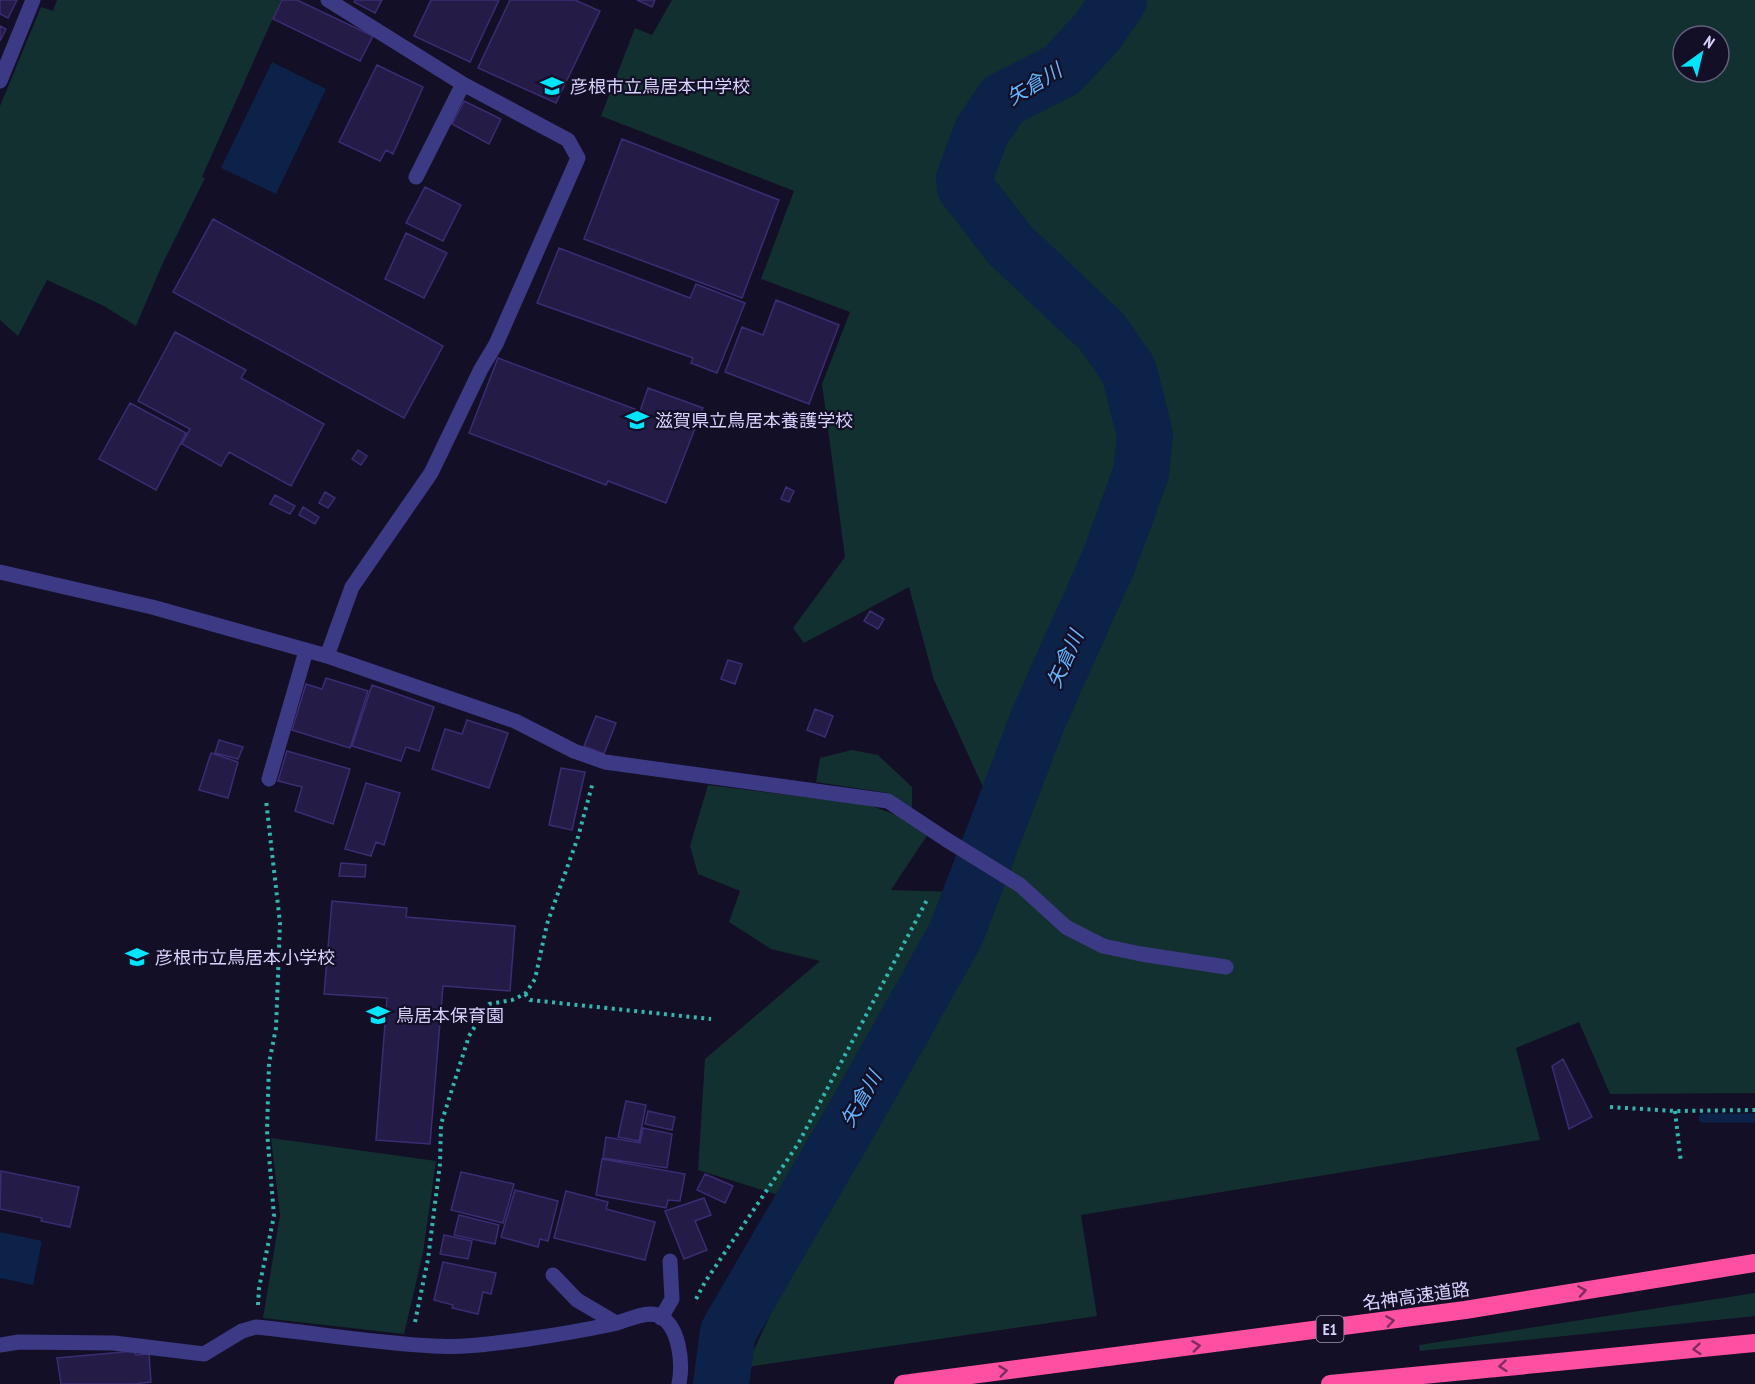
<svg xmlns="http://www.w3.org/2000/svg" width="1755" height="1384" font-family="'PT Sans Narrow','Noto Sans JP',sans-serif">
  <rect width="100%" height="100%" fill="#130f26"/>
  <path fill="#12302f" fill-rule="evenodd" d="M57 0H281L202 177 205 178 162 265 136 326 104 306 47 280 18 336 0 320V106L41 7 53 11Z
    M672 0H1755V1093L1610 1094 1579 1022 1516 1048 1540 1140 1081 1215 1097 1316 746 1367 820 1208 698 1170 705 1059 820 961 771 949 729 922 740 891 698 874 690 846 708 785 869 805 899 816 928 834 891 890 989 893 1010 846 934 680 909 587 804 643 793 628 845 557 822 384 850 312 761 279 794 191 601 116 635 28 652 35ZM1683 36H1719V72H1683Z
    M852 750 878 755 912 787V808L888 793 816 782 820 758Z
    M271 1138 436 1161 423 1253 404 1334 263 1318 280 1215Z
    M1755 1293V1316L1420 1351 1419 1345Z"/>
  <path fill="#0c2248" d="M272 62 326 89 276 194 221 168Z
    M0 1232 42 1241 33 1285 0 1278Z"/>
  <g fill="none" stroke-linecap="round" stroke-linejoin="round">
    <path stroke="#0c2248" stroke-width="9" d="M1703 1118H1755"/>
    <path stroke="#0c2248" stroke-width="56" d="M721 1384 728 1332 856 1112 956 934 1039 717 1108 563 1141 473 1145 435 1129 371 1102 332 1010 245 965 187 964 179 982 131 1003 100 1062 70 1098 31 1119 0"/>
  </g>
  <path fill="#241b47" stroke="#3b2d73" stroke-width="1.5" d="M0 0H17L8 18 0 14Z
    M282 0H297L373 36 360 61 273 19Z
    M355 0H382L375 13 354 2Z
    M431 0H499L470 62 414 36Z
    M510 0H575L600 11 556 103 478 68Z
    M637 0H655L652 7Z
    M0 26 6 29 0 41Z
    M377 65 423 87 393 154 386 150 380 161 339 142Z
    M464 101 501 119 489 144 452 124Z
    M622 139 779 200 742 298 584 239Z
    M425 187 461 205 443 241 406 223Z
    M213 219 443 346 404 418 173 292Z
    M406 233 447 253 424 298 385 279Z
    M559 248 690 298 696 284 745 303 717 373 691 363 693 358 537 303Z
    M776 300 839 325 809 404 725 372 742 327 763 335Z
    M175 332 246 370 241 378 324 424 291 486 229 452 221 466 182 444 190 429 138 401Z
    M498 358 640 411 648 388 703 408 666 503 608 481 606 485 469 433Z
    M130 403 186 433 156 490 99 459Z
    M358 450 367 456 361 465 352 459Z
    M786 487 794 491 789 502 781 499Z
    M325 492 335 498 328 508 319 503Z
    M275 495 295 506 290 514 270 504Z
    M303 507 319 517 315 524 299 515Z
    M870 611 884 619 878 629 864 621Z
    M728 660 742 664 735 684 721 679Z
    M326 678 368 691 350 748 292 730 306 684 322 689Z
    M372 685 434 707 419 751 406 747 401 761 352 746Z
    M815 709 833 716 825 737 807 730Z
    M596 716 616 723 604 754 584 746Z
    M467 720 508 733 489 788 432 769 445 729 462 734Z
    M219 740 243 747 238 759 215 753Z
    M287 751 350 769 333 824 295 811 302 787 278 781Z
    M211 753 238 762 228 798 199 790Z
    M561 768 585 772 572 830 549 825Z
    M366 783 400 793 384 845 376 842 371 856 345 849Z
    M341 863 366 865 365 877 339 876Z
    M332 901 407 908 406 917 515 926 510 991 443 986 430 1144 376 1140 387 998 324 994Z
    M1563 1059 1592 1117 1569 1129 1552 1066Z
    M626 1101 646 1105 639 1141 618 1137Z
    M648 1111 675 1117 672 1130 645 1124Z
    M643 1128 672 1134 667 1168 603 1158 606 1137 640 1143Z
    M602 1159 685 1174 680 1201 668 1200 666 1208 596 1195Z
    M1 1171 79 1187 70 1227 41 1221 42 1218 0 1209Z
    M461 1172 514 1184 503 1223 451 1210Z
    M705 1174 733 1186 725 1203 697 1190Z
    M515 1190 558 1201 548 1241 540 1239 538 1247 501 1237Z
    M566 1191 608 1202 606 1209 655 1222 645 1260 554 1238Z
    M704 1198 711 1215 695 1221 707 1250 684 1259 665 1211Z
    M459 1215 499 1225 495 1244 454 1235Z
    M444 1235 472 1241 468 1259 440 1254Z
    M443 1262 496 1273 491 1294 483 1292 478 1314 452 1308 453 1305 434 1300Z
    M134 1351 136 1355 149 1354 151 1382 134 1384H61L57 1358Z"/>
  <g fill="none" stroke-linecap="round" stroke-linejoin="round">
    <path stroke="#2fb8b0" stroke-width="4" stroke-dasharray="3 4.5" stroke-linecap="butt" d="M525 994 530 1000 711 1019
      M1610 1107 1675 1111 1755 1110
      M1675 1111 1681 1163
      M696 1299 705 1282 798 1144 928 898
      M258 1305 259 1288 274 1216 267 1131 269 1063 276 1028 280 923 266 800
      M415 1322 428 1259 440 1164 441 1124 469 1036 489 1004 512 1000 525 994 535 979 547 924 578 837 593 782"/>
    <path stroke="#3d3a85" stroke-width="15" d="M947 840 1020 885 1066 927 1103 946 1141 954 1226 967"/>
    <path stroke="#3d3a85" stroke-width="15" d="M0 81 33 0
      M416 177 463 84
      M0 572 152 607 327 656 515 721 574 751 605 762 888 801 947 840
      M327 656 352 587 431 473 481 369 496 344 578 158 568 140 463 84 328 0
      M269 779 306 651
      M553 1275 577 1300 616 1323
      M661 1318 672 1299 670 1261
      M0 1345 19 1342 114 1343 204 1354 242 1331 256 1327C315 1333 374 1343 433 1346 464 1348 497 1343 528 1339 556 1335 585 1330 613 1324 626 1321 644 1311 657 1315 680 1324 683 1363 679 1384"/>
    <path stroke="#ff4fa3" stroke-width="18" d="M903 1384 1465 1310 1755 1263
      M1330 1384 1755 1343"/>
  </g>
  <defs><path id="oneway-chevron" d="M-2-3.5L2.5 0L-2 3.5" fill="none" stroke-width="1.6" stroke-linecap="round" stroke-linejoin="round" transform="scale(1.5)"/></defs>
  <g stroke="#7d2c5e">
    <use href="#oneway-chevron" transform="translate(1582 1291) rotate(-9)"/>
    <use href="#oneway-chevron" transform="translate(1390 1321) rotate(-8)"/>
    <use href="#oneway-chevron" transform="translate(1196 1346) rotate(-7)"/>
    <use href="#oneway-chevron" transform="translate(1697 1349) rotate(175)"/>
    <use href="#oneway-chevron" transform="translate(1503 1366) rotate(175)"/>
    <use href="#oneway-chevron" transform="translate(1003 1371) rotate(-7)"/>
  </g>
  <defs>
    <g id="school-bare" transform="scale(1.8)"><path d="M0-5L7-2L0 1L-7-2ZM-4 1L0 2.5L4 1V4Q0 6-4 4Z" fill="#00e5ff" stroke="#130f26" stroke-width="2.5" paint-order="stroke"/></g>
  </defs>
  <g fill-rule="evenodd">
    <use href="#school-bare" x="552" y="86"/>
    <use href="#school-bare" x="637" y="420"/>
    <use href="#school-bare" x="137" y="957"/>
    <use href="#school-bare" x="378" y="1015"/>
  </g>
  <g text-anchor="middle" dominant-baseline="central" stroke-width="4.5" stroke-linejoin="round" paint-order="stroke">
    <rect fill="#130f26" stroke="#9e99be" stroke-width="1.5" x="1316.5" y="1316" width="27" height="26" rx="4.5"/>
    <g font-size="16" font-weight="bold" fill="#d9d4ff">
      <text x="1330" y="1329">E1</text>
    </g>
    <g font-size="18" fill="#d9d4ff" stroke="#130f26" text-anchor="start">
      <text x="570" y="86">彦根市立鳥居本中学校</text>
      <text x="655" y="420">滋賀県立鳥居本養護学校</text>
      <text x="155" y="957">彦根市立鳥居本小学校</text>
      <text x="396" y="1015">鳥居本保育園</text>
    </g>
    <g font-size="18" fill="#d9d4ff" stroke="#130f26">
      <text transform="translate(1416 1296) rotate(-8)">名神高速道路</text>
    </g>
    <g font-size="20" font-style="italic" fill="#62b6ff" stroke="#130f26">
      <text transform="translate(1034 84) rotate(-31)">矢倉川</text>
      <text transform="translate(1065 659) rotate(-66)">矢倉川</text>
      <text transform="translate(861 1099) rotate(-60)">矢倉川</text>
    </g>
  </g>
  <g transform="translate(1701 54) rotate(34)"><circle r="28" fill="#130f26" stroke="#625e7d" stroke-width="1.5"/>
  <path d="M0-4.5L10 22L0 15L-10 22Z" fill="#00e5ff"/>
  <text y="-9" font-size="16" font-weight="bold" text-anchor="middle" fill="#d9d4ff">N</text>
  </g>
</svg>
